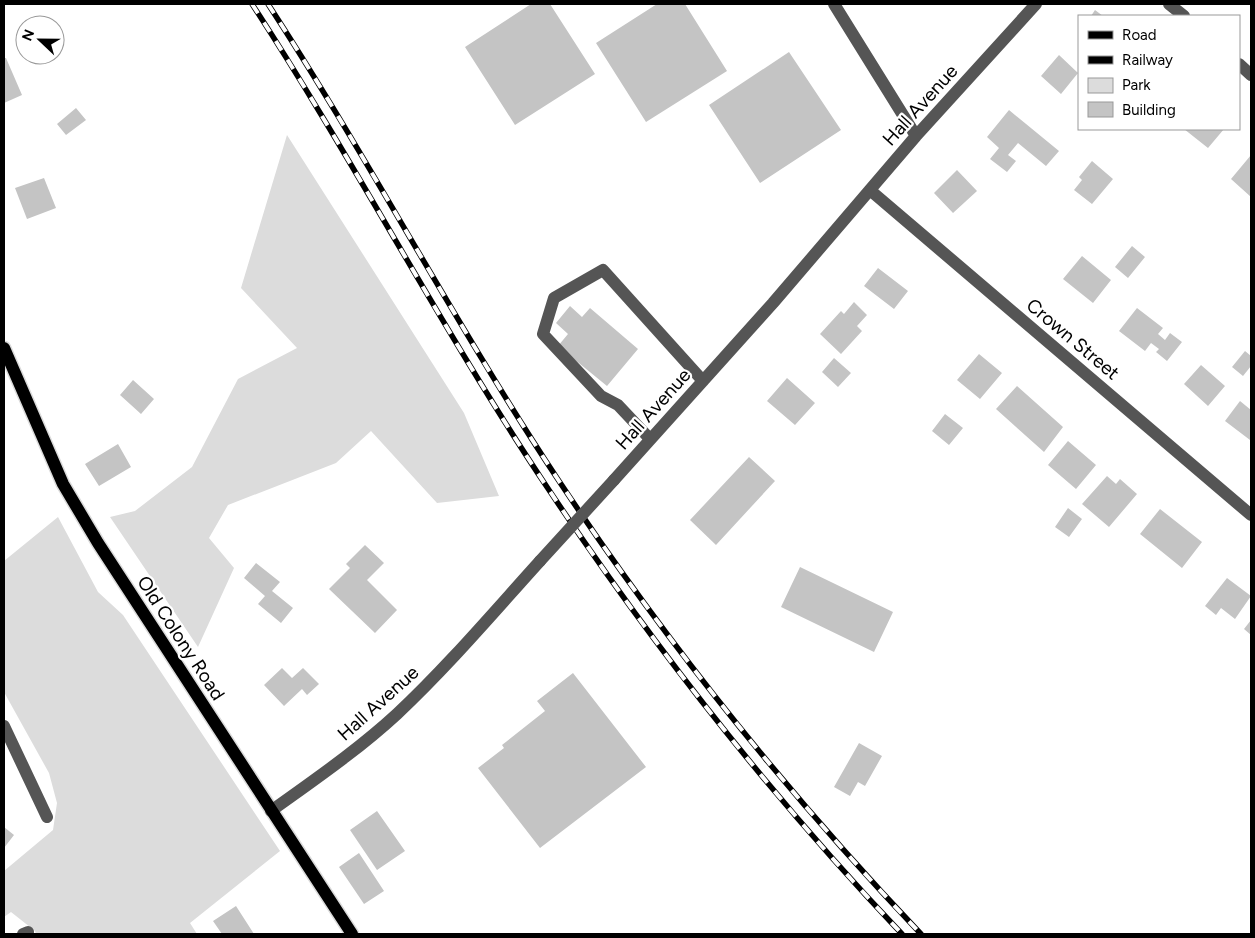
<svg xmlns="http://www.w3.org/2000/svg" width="1255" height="938" font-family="Figtree,sans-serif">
  <rect width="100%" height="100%" fill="#fff"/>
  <path fill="#dcdcdc" d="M287 135 464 413 499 496 437 503 371 431 336 463 228 505 209 538 234 568 198 647 110 517 135 511 192 467 238 379 297 348 241 288Z
    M58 517 98 592 123 615 280 851 190 923 197 934H36L35 931 11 912 4 917V871L53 830 57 803 49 773 4 692V561Z"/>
  <path fill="#c4c4c4" d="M531 4H550L595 74 515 125 465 47Z
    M657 4H685L727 71 646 122 596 43Z
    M1095 10 1103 16H1091Z
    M789 52 841 130 760 183 709 105Z
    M1059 55 1078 73 1061 94 1041 76Z
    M4 58H6L22 95 4 103Z
    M76 108 86 120 66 135 57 124Z
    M1009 110 1059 151 1046 166 1018 143 1008 155 1016 161 1007 172 990 159 999 148 987 137Z
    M1184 129H1224L1208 148Z
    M1251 155V197L1231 179Z
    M1092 161 1113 179 1092 204 1074 190 1082 180 1079 177Z
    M957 170 977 191 953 213 934 193Z
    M44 178 56 208 27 219 15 188Z
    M1132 246 1145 257 1128 278 1115 267Z
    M1082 256 1111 280 1093 303 1063 279Z
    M878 268 908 291 894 309 864 286Z
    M854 302 867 315 857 326 862 331 841 354 820 334 841 311 844 314Z
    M570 306 582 317 590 308 638 349 607 386 558 346 568 334 556 323Z
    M1137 308 1163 328 1158 334 1165 340 1170 333 1182 342 1167 361 1156 352 1159 349 1151 343 1145 351 1119 331Z
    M1245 351 1251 356V366L1243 376 1232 367Z
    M979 354 1002 373 980 399 957 380Z
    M834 358 851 373 838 387 822 372Z
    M1201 365 1225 386 1208 406 1184 384Z
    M787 378 815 403 795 425 767 401Z
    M133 380 154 399 141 414 120 395Z
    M1017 386 1063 427 1044 452 996 409Z
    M1240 401 1251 410 1250 440 1225 421Z
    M945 414 963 428 949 445 932 431Z
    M1068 441 1096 465 1076 489 1048 465Z
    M118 444 131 467 99 486 85 464Z
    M749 457 775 481 716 545 690 520Z
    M1107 476 1116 484 1120 479 1137 494 1109 527 1082 504Z
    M1068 508 1082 519 1069 537 1055 527Z
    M1160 509 1202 542 1182 568 1140 534Z
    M365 545 384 563 367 580 397 610 375 633 329 589 350 568 346 564Z
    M256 563 280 582 272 591 293 608 281 623 258 604 265 596 244 578Z
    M800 567 893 612 874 652 781 607Z
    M1227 578 1251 596 1235 619 1221 608 1216 615 1205 606Z
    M1251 620V635L1244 629Z
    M282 668 292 678 303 668 319 684 307 695 302 689 284 706 264 685Z
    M573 673 646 767 540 848 478 768 504 748 502 745 545 711 537 701Z
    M859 743 882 756 865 786 858 782 850 796 834 787Z
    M377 811 405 851 377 870 350 830Z
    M4 827 14 835 4 848Z
    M359 853 384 891 364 904 339 867Z
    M236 906 254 934H222L213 921Z"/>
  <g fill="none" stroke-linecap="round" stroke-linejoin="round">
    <g stroke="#dbdbdb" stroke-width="15">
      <path id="major" d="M4 348 63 484 98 543 352 934"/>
    </g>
    <path stroke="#555" stroke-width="12" d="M834 4 916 136
      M1169 4 1184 16
      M1239 64 1251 75
      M871 191 1251 515
      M650 439 618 405 601 396 543 334 554 298 603 270 703 381
      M614 480 773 303 916 136 1036 4
      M4 726 47 817
      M271 811C314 780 358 750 397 714 448 666 493 613 540 561
      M23 934 28 932"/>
    <use href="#major" stroke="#000" stroke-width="12"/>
    <g stroke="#000" stroke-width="5.5">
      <path id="rail" d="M252 4C355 162 442 330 547 487 653 646 771 796 902 934
        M268 4C369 159 455 324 557 478 665 641 787 793 921 934"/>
    </g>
    <use href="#rail" stroke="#fff" stroke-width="4" stroke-dasharray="11" stroke-linecap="butt"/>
    <path stroke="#555" stroke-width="12" d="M540 561 614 480"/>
  </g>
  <g text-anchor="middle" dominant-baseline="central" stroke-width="4.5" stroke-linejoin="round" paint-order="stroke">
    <g font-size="19" fill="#000" stroke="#fff">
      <text transform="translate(920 105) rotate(-48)">Hall Avenue</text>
      <text transform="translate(1073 339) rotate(40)">Crown Street</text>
      <text transform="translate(653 409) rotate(-48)">Hall Avenue</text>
      <text transform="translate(181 638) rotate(57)">Old Colony Road</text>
      <text transform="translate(378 703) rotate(-42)">Hall Avenue</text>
    </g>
  </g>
  <rect width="1255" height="938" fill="none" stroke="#000000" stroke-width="10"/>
  <rect x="1078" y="15" width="162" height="115" fill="#ffffff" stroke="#999999"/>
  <rect x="1088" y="31" width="25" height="8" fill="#000000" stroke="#999999"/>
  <text x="1122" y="40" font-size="15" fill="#000000">Road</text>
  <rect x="1088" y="56" width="25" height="8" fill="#000000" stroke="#999999"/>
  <text x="1122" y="65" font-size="15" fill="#000000">Railway</text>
  <rect x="1088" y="78" width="25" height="15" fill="#dcdcdc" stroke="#999999"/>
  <text x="1122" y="90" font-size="15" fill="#000000">Park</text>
  <rect x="1088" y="102" width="25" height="15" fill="#c4c4c4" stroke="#999999"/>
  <text x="1122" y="115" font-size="15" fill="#000000">Building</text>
  <g transform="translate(40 40) rotate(292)"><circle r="24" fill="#ffffff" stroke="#999999"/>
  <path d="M0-4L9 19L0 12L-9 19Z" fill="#000000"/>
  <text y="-8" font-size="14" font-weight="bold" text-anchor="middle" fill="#000000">N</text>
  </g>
</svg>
